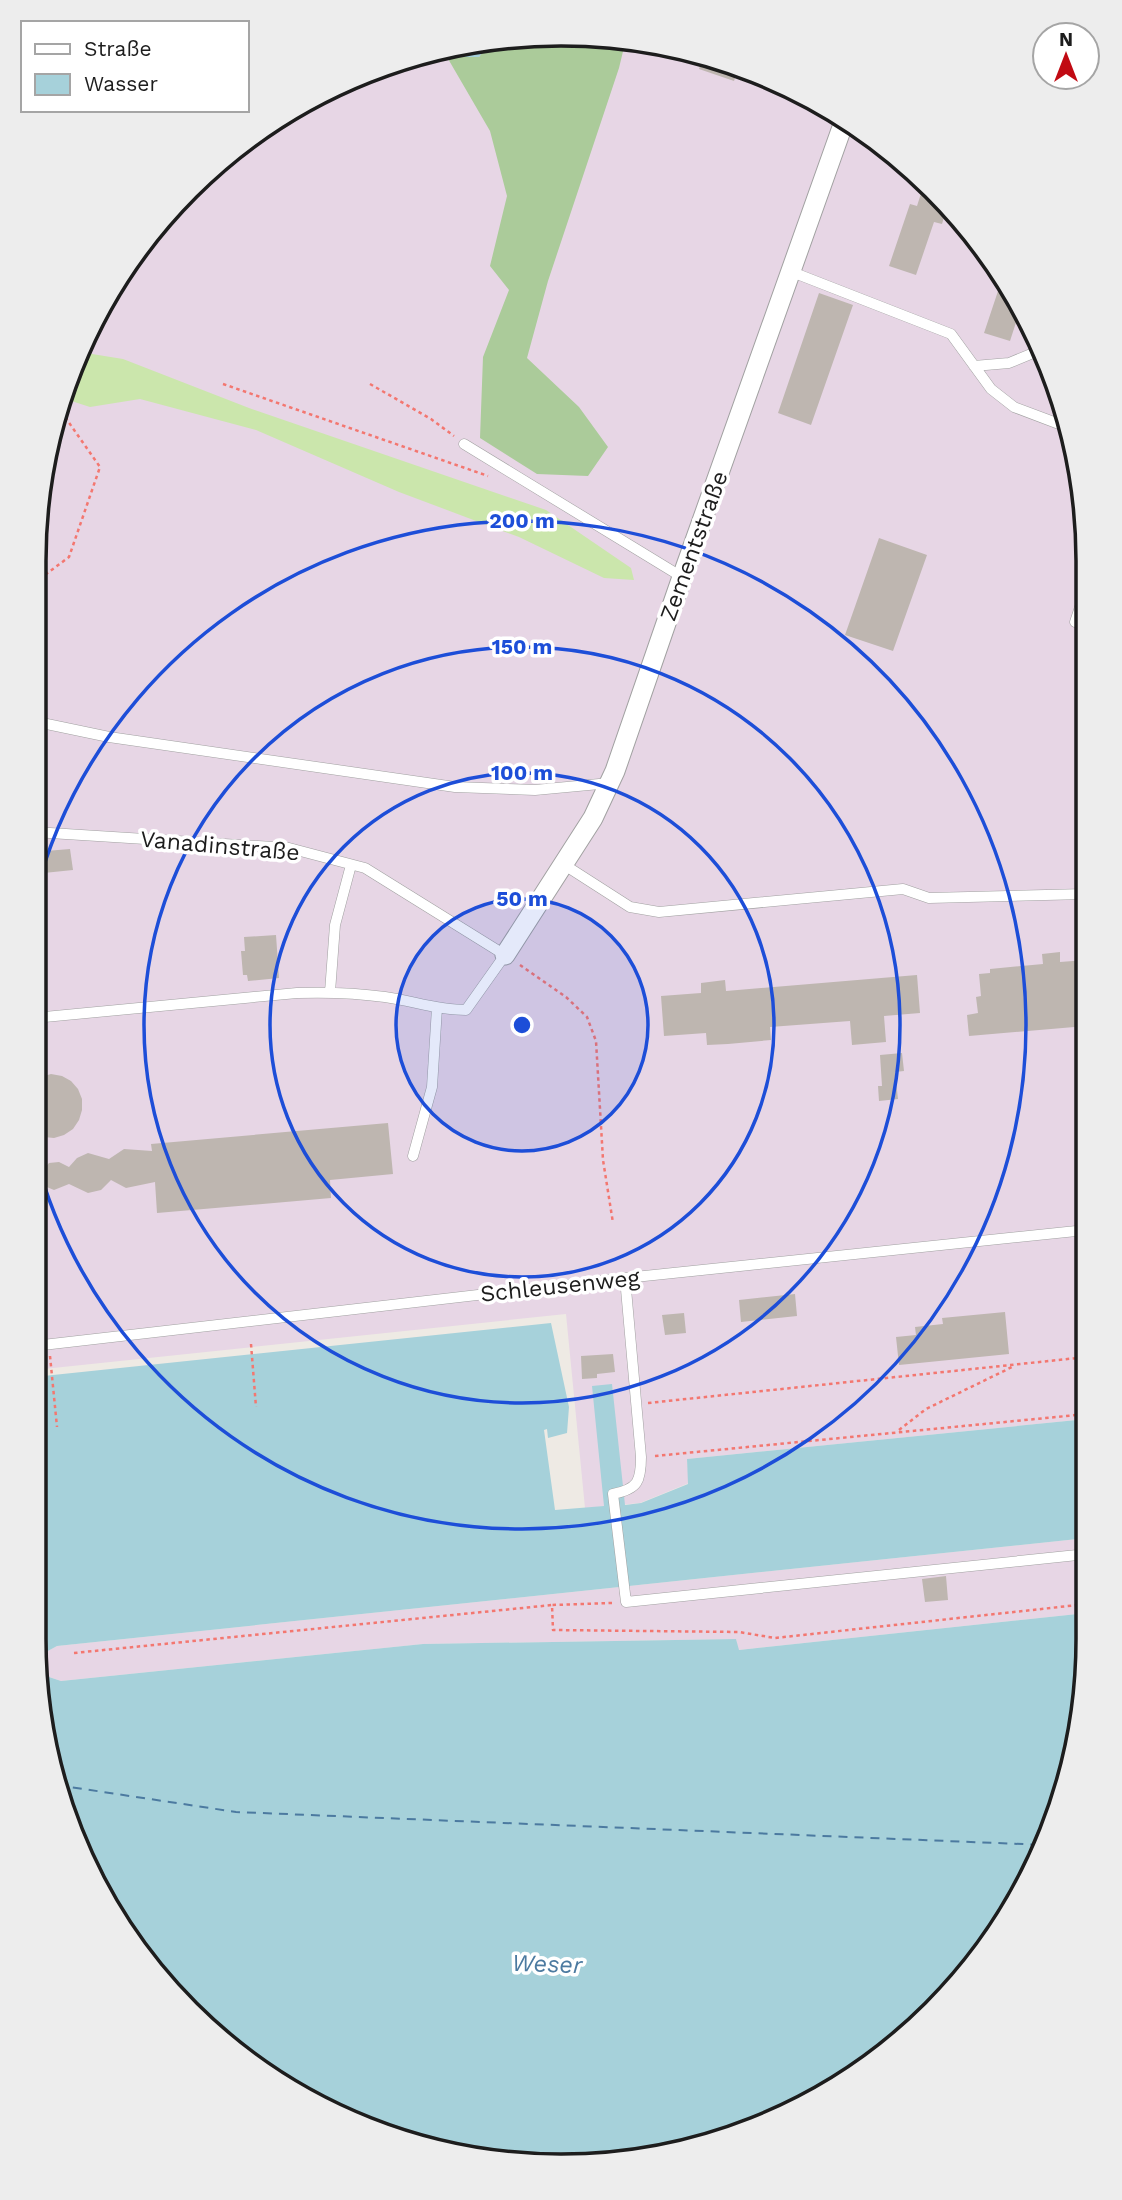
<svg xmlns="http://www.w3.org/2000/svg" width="1122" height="2200" font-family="'Work Sans',sans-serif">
  <rect width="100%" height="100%" fill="#eeeae4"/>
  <path fill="#e7d6e5" d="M595 34 697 51 794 88 883 143 980 240 1049 359 1084 492 1087 1419 687 1459 689 1483 640 1503 585 1508 566 1314 34 1370V527L51 425 87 328 142 240 213 164 297 104 391 61 492 38Z
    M1087 1538V1613L738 1650 736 1639 423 1644 61 1681 46 1676 42 1662 46 1652 57 1646Z"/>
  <path fill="#cbe6ac" d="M80 347 92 354 123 359 249 408 546 510 631 568 634 580 604 578 519 537 399 492 256 430 140 399 90 407 62 398Z"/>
  <path fill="#abcb9a" d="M595 34 626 39 619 68 548 281 527 358 579 407 608 447 588 476 537 474 480 438 483 357 509 290 490 266 507 196 490 131 447 57H479L493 38Z"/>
  <path fill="#a6d1da" d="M493 38 479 57H447L421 54Z
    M551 1323 569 1407 567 1433 548 1438 547 1429 544 1430 555 1510 604 1506 592 1386 612 1384 625 1505 641 1503 688 1484 687 1459 1087 1419V1538L57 1646 46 1652 42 1662 46 1676 61 1681 423 1644 736 1639 739 1650 1087 1613 1088 1673 1071 1775 1034 1872 934 2012 795 2112 630 2162 458 2157 297 2096 213 2036 143 1961 61 1809 33 1639 34 1377Z"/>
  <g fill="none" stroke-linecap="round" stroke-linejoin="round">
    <path stroke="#4c7aa0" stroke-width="2" stroke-dasharray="9 7" stroke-linecap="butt" d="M57 1785 236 1812 1045 1845"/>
  </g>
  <path fill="#beb6b0" d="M704 54 739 67 734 81 699 69Z
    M924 184 947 207 942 224 934 222 916 275 889 266 910 204 917 206Z
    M1002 279 1020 310 1010 341 984 333Z
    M819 293 853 305 811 425 778 413Z
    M879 538 927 555 893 651 845 635Z
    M70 849 73 870 34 874V852Z
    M276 935 279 978 248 981 247 975H243L241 951H245L244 937Z
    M1060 952V962L1086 960V1026L969 1036 967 1015 978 1013 976 997 981 996 979 974 990 973V969L1043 964 1042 954Z
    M917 975 920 1013 884 1016 886 1042 852 1045 850 1021 770 1027 771 1040 728 1044 707 1045 706 1033 664 1036 661 996 701 993V983L725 980 726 991Z
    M902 1053 904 1071 895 1072 898 1099 879 1101 878 1086H882L880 1055Z
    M51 1074 62 1076 71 1081 78 1089 82 1099V1110L79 1120 73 1129 64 1135 54 1138 44 1137 34 1134V1079Z
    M388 1123 393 1174 330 1180 331 1198 157 1213 155 1182 126 1188 111 1180 101 1190 88 1193 69 1184 54 1190 42 1185 41 1172 49 1163 59 1162 69 1167 77 1158 88 1153 109 1159 124 1149 152 1151 151 1144Z
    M795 1294 797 1316 741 1322 739 1300Z
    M1005 1312 1009 1354 899 1365 896 1337 916 1335 915 1327 943 1324 942 1318Z
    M684 1313 686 1333 665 1335 662 1315Z
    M613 1354 615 1372 597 1374V1378L582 1379 581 1356Z
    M946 1576 948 1600 925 1602 922 1579Z"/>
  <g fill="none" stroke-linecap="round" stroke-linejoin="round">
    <g stroke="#a1a1a1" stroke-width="11">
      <path id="service" d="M792 272 951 334 991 389 1014 407 1067 427
        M974 366 1009 363 1043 349
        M464 444 682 577
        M1075 622 1084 595
        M34 718 42 723 109 737 455 787 535 790 610 783
        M563 864 630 907 659 912 903 889 929 898 1085 894
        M330 992 335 925 351 865
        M34 1018 297 993C327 992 356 993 385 997 414 1001 436 1010 466 1010L505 955 365 868 289 848 34 832
        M413 1156 432 1087 437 1008
        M625 1278 641 1457C641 1481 638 1489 613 1494L626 1602 1087 1554
        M34 1346 625 1278 1086 1230"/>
    </g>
    <g stroke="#a1a1a1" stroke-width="21">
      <path id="minor" d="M505 955 593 818 615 771 682 577 845 119"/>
    </g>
    <path stroke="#f37770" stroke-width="2.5" stroke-dasharray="3.5 3.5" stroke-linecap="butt" d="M223 384 488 476
      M370 384 431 419 454 436
      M34 583 69 557 100 467 58 407
      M520 965 566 997 587 1017 596 1041 603 1160 613 1223
      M251 1344 256 1407
      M50 1356 57 1427
      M648 1403 1087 1357
      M899 1430 926 1409 1012 1367
      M655 1456 1087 1414
      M612 1603 552 1605 553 1630 739 1632 775 1638 1087 1604
      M74 1653 552 1605"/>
    <use href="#service" stroke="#fff" stroke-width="10"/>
    <use href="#minor" stroke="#fff" stroke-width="19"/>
  </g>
  <circle cx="522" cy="1025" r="126" fill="#1d4ed8" fill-opacity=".12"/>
  <g fill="none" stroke="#1d4ed8" stroke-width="3.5">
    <circle cx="522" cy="1025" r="126"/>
    <circle cx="522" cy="1025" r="252"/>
    <circle cx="522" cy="1025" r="378"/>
    <path d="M34 899A504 504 0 1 1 34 1151"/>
  </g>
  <g text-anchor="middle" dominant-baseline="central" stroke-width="7" stroke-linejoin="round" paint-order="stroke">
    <g font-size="23" fill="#1d1d1d" stroke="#fff">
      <text transform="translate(694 546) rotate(-70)">Zementstraße</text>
      <text transform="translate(220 846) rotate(5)">Vanadinstraße</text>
      <text transform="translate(560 1286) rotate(-6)">Schleusenweg</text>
    </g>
    <g font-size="24" font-style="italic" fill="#4c7aa0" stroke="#fff">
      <text transform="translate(547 1964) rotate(2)">Weser</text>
    </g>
  </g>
  <path d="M0 0H1122V2200H0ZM561 46H561A515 515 0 0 1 1076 561V1639A515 515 0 0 1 561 2154H561A515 515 0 0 1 46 1639V561A515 515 0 0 1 561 46Z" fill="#ededed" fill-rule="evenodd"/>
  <path fill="none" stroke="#1d1d1d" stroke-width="3.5" d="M561 46H561A515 515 0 0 1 1076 561V1639A515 515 0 0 1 561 2154H561A515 515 0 0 1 46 1639V561A515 515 0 0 1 561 46Z"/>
  <circle cx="522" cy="1025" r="10" fill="#1d4ed8" stroke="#fff" stroke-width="3.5"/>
  <g font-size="21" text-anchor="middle" font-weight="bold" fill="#1d4ed8" stroke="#fff" stroke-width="7" stroke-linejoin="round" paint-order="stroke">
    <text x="522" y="528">200 m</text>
    <text x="522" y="654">150 m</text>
    <text x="522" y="780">100 m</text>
    <text x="522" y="906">50 m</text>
  </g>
  <rect x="21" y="21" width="228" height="91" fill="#ffffff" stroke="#a5a5a5" stroke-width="2"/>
  <rect x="35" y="44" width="35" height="10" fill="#ffffff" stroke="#a5a5a5" stroke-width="2"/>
  <text x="84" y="56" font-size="21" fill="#1d1d1d">Straße</text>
  <rect x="35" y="74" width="35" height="21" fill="#a6d1da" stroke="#a5a5a5" stroke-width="2"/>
  <text x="84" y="91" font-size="21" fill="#1d1d1d">Wasser</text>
  <g transform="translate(1066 56)"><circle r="33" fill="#ffffff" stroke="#a5a5a5" stroke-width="2"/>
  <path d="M0-5L12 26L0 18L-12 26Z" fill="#c10a13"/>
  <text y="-10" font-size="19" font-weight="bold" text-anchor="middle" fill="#1d1d1d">N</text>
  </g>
</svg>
